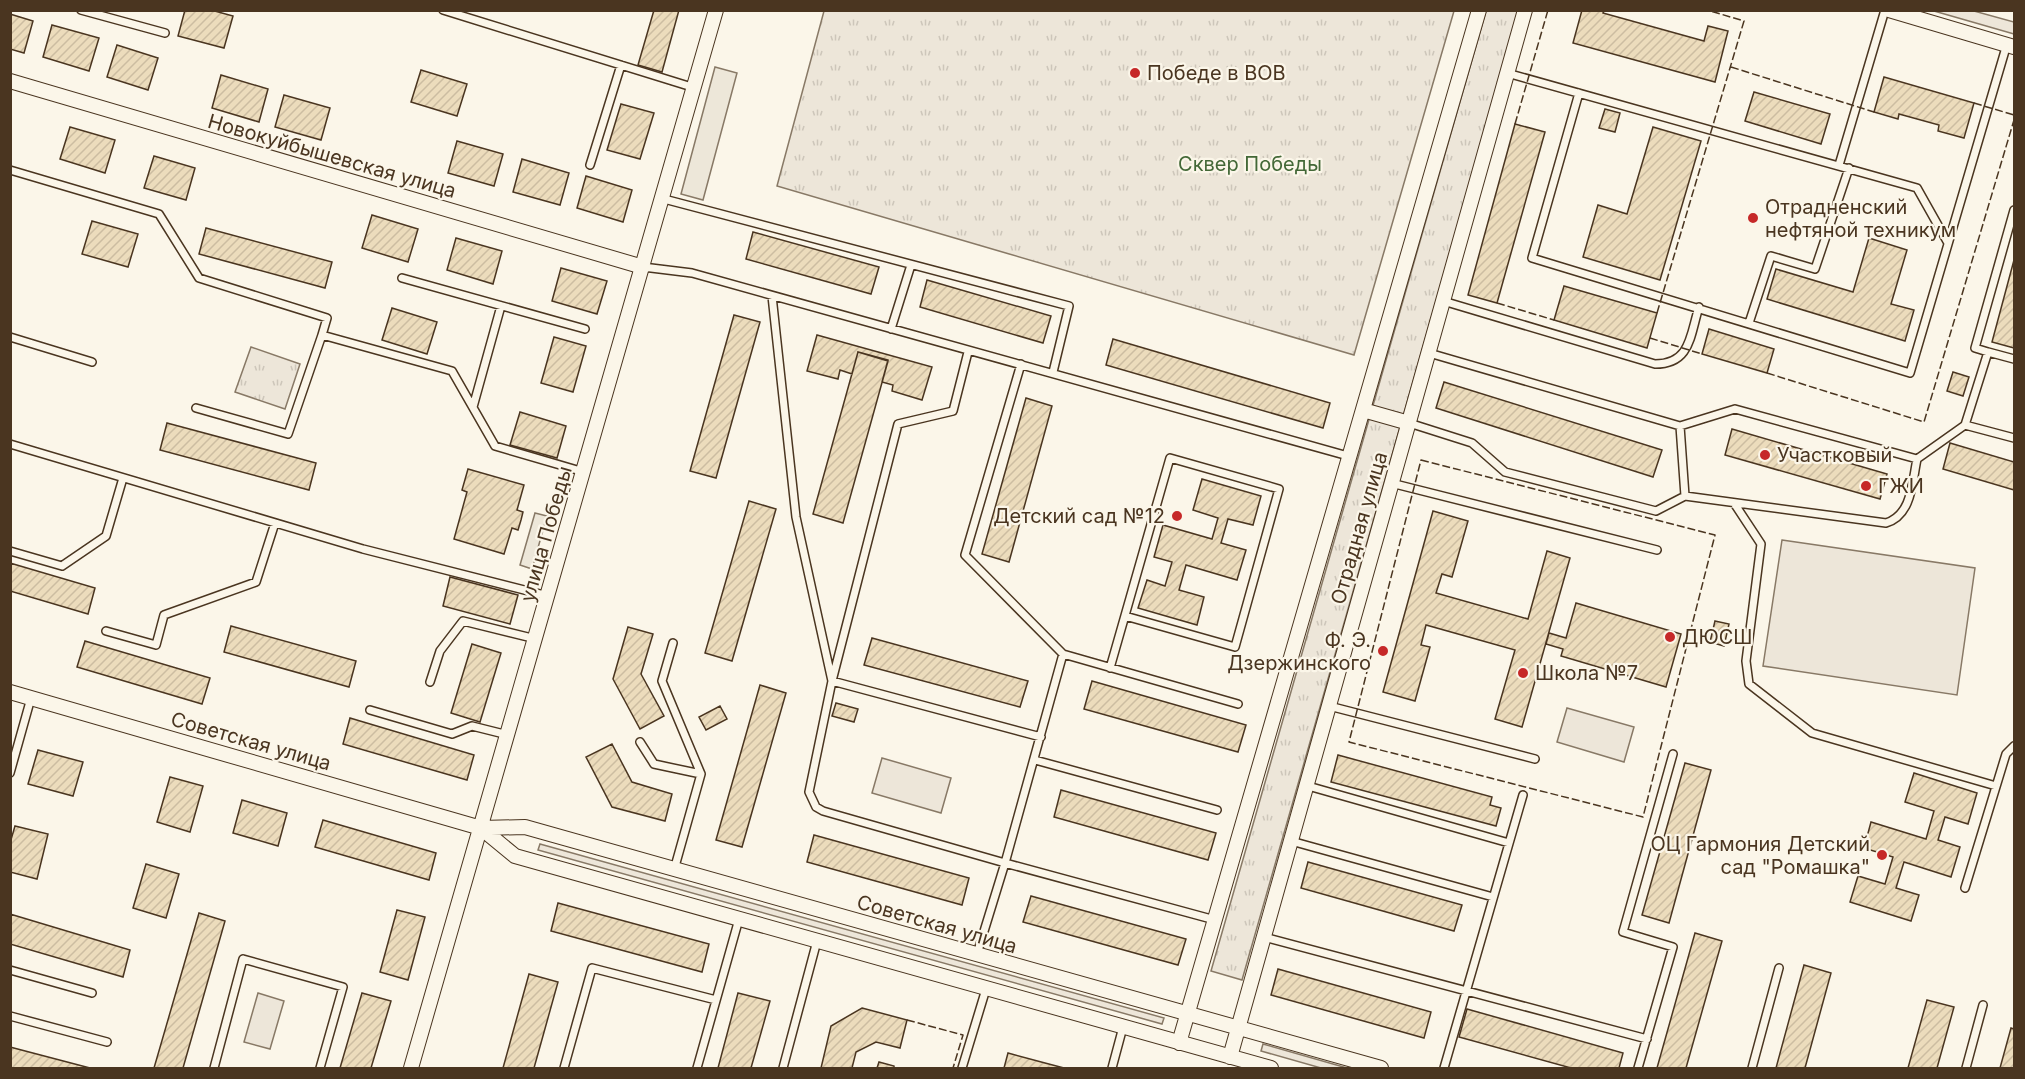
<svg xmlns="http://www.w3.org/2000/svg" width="2025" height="1079" font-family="Inter,sans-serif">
  <defs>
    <pattern id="park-tufts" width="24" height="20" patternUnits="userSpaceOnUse" patternTransform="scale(1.5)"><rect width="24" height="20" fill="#ede6d9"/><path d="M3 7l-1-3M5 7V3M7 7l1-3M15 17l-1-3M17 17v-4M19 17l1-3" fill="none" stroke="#cdc6ba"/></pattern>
    <pattern id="building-hatch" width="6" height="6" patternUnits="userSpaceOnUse" patternTransform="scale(1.5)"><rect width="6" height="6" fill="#ecdcbc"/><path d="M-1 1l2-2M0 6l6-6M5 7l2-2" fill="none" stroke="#ccbda1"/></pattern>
  </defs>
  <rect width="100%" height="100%" fill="#fbf6e9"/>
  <path fill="#ede6d9" stroke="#887966" stroke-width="1.5" d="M1934 11H1974L2014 22V34Z
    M1782 540 1975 568 1957 695 1763 666Z
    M1567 708 1634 727 1624 762 1557 742Z
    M882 758 951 778 941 813 872 793Z
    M540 844 1164 1018 1162 1024 538 850Z
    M258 993 284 1001 270 1049 244 1042Z
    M1263 1044 1347 1068H1321L1261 1051Z"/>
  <path fill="url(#park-tufts)" stroke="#887966" stroke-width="1.5" d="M824 11H1454L1354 355 777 186Z
    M1486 11H1519L1242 980 1211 971Z
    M251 347 300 364 285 409 235 392Z"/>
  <path fill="#ede7d9" stroke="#887966" stroke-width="1.5" d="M715 67 737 73 703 200 681 194Z
    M535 513 547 516 532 569 520 565Z"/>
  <path fill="url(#building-hatch)" stroke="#4a3520" stroke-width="1.5" d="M185 10H211L233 16 224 48 178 36Z
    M654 10H679L662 72 638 65Z
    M1582 10H1604L1603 13 1704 41 1708 26 1728 31 1715 82 1573 43Z
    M10 14 33 21 24 53 10 49Z
    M52 25 99 38 89 71 43 57Z
    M117 45 158 58 148 90 107 77Z
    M421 70 467 84 457 116 411 102Z
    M221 75 268 89 259 122 212 108Z
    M1884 77 1974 103 1964 138 1938 131 1939 125 1899 114 1898 119 1874 112Z
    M1754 92 1830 114 1821 144 1745 121Z
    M284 95 330 108 321 140 275 127Z
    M621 104 654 113 640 159 607 150Z
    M1605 109 1620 113 1615 132 1599 128Z
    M1515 124 1545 132 1497 303 1468 295Z
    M70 127 115 140 105 173 60 159Z
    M1653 127 1701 141 1660 280 1583 257 1598 205 1627 214Z
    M457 141 503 154 494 186 448 173Z
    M154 156 195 168 186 200 144 188Z
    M522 159 569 173 560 205 513 192Z
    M586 176 632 190 623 222 577 208Z
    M372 215 418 229 408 262 362 248Z
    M92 221 138 234 128 267 82 254Z
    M206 228 332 262 325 288 199 254Z
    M753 232 879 267 871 294 746 259Z
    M456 238 502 251 493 284 447 270Z
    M1869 238 1907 250 1891 304 1914 310 1905 341 1767 299 1776 269 1853 292Z
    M2014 260V348L1992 342Z
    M561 268 607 281 597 314 552 301Z
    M927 280 1051 316 1043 343 920 307Z
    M1564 286 1657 313 1647 348 1554 320Z
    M392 308 437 322 427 354 382 340Z
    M734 315 760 322 716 478 690 471Z
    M1709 329 1774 349 1767 373 1702 354Z
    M817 335 932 367 922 400 892 391 893 385 882 382 888 360 858 352 852 374 840 370 838 379 807 371Z
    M554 337 586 346 573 392 541 383Z
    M1113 339 1330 403 1323 428 1106 365Z
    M858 352 888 361 843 523 813 514Z
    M1953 372 1969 377 1963 396 1947 391Z
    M1444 382 1662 450 1653 477 1436 408Z
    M1026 398 1052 406 1009 562 982 554Z
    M520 412 566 426 557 458 510 445Z
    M167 423 316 463 309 490 160 450Z
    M1732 429 1887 474 1880 499 1725 455Z
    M1950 443 2014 462V490L1943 469Z
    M468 469 524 485 517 510 523 512 521 520 518 530 512 528 504 554 454 539 467 492 462 490Z
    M1202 479 1261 496 1253 525 1228 519 1221 543 1246 550 1237 580 1186 565 1179 590 1204 597 1197 625 1138 608 1147 580 1165 586 1172 562 1154 557 1163 525 1212 539 1218 518 1193 510Z
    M749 501 776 509 732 661 705 653Z
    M1433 511 1468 521 1452 577 1442 574 1436 593 1528 619 1547 551 1570 558 1522 727 1495 719 1515 650 1426 625 1421 645 1430 647 1415 701 1383 692Z
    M10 563 95 588 88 614 10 591Z
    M450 577 518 595 510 624 443 606Z
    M1576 603 1681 634 1666 687 1561 656 1563 649 1546 644 1549 633 1566 638Z
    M1715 621 1729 624 1724 646 1710 642Z
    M231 626 356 661 349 687 224 652Z
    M628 627 653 634 641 674 664 716 640 729 613 679Z
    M872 638 1028 681 1020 707 864 665Z
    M85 641 210 678 202 704 77 667Z
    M472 644 501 653 480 722 451 713Z
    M1092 681 1246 725 1238 752 1084 709Z
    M760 685 786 693 742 847 716 840Z
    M836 703 858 709 854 722 832 716Z
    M720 706 727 719 706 730 699 717Z
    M350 718 474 755 467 780 343 744Z
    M612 744 632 782 672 794 665 821 612 807 586 757Z
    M38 750 83 762 73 796 28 784Z
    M1338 755 1492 797 1490 805 1501 808 1496 826 1331 782Z
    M1685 763 1711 770 1669 923 1642 915Z
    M1914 773 1977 793 1968 824 1945 817 1938 840 1960 847 1951 877 1904 862 1896 888 1919 895 1911 921 1850 902 1858 876 1885 884 1893 857 1864 848 1871 822 1926 839 1934 811 1905 802Z
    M170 777 203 786 190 832 157 822Z
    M1061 790 1216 833 1208 860 1054 817Z
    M242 800 287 813 278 846 233 833Z
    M323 820 436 853 429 880 315 847Z
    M15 826 48 834 37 879 10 872V843Z
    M814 835 969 878 962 905 807 862Z
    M1308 862 1462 905 1454 931 1301 888Z
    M146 864 179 874 166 918 133 908Z
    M1031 896 1186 939 1178 965 1023 922Z
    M558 903 709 944 702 972 551 931Z
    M397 910 425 917 408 980 380 972Z
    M199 913 225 921 183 1068H154Z
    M10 914 130 950 123 977 10 944Z
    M1695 933 1722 941 1686 1068H1657Z
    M1804 965 1831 973 1805 1068H1776Z
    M1278 969 1431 1012 1424 1038 1271 995Z
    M529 974 558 982 541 1043 534 1068H503Z
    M362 993 391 1001 371 1068H340Z
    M738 993 770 1001 751 1068H718Z
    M1927 1000 1954 1007 1937 1068H1908Z
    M862 1008 907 1020 900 1048 876 1042 856 1052 852 1068H821L831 1026Z
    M1467 1009 1623 1053 1619 1068H1571L1459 1037Z
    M2011 1028 2014 1029V1068H2000Z
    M10 1047 90 1068H10Z
    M1008 1053 1045 1063 1064 1068H1004Z
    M879 1062 894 1066V1068H877Z"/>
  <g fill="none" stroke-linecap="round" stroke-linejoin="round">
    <g stroke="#4a3520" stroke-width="10">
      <path id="service" d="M81 10 165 33
        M443 10 695 88
        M1507 73 1917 188 1948 243
        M1579 93 1532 258 1910 373 2007 44
        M590 165 621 65
        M1839 165 1885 10
        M10 170 159 214 199 278 327 318 322 335
        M664 199 1069 306 1053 372
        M643 267 692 273 1348 456
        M402 278 585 329
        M772 296 796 517 832 681 809 792 816 807 823 811 1005 863 977 954
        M1443 301 1655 364C1691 364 1690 335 1699 307
        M1749 323 1771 256 1815 269 1849 168
        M891 329 911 265
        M10 337 92 362
        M968 352 953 411 898 424 832 681 1041 737
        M1988 352 1975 348 2014 210
        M1429 353 1680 426 1735 409 1917 459 1965 425 2014 438
        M1021 364 965 555 1063 654 1005 863 1215 920
        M473 407 501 306
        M196 408 288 434 322 335 452 371 495 446 584 472
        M1409 423 1472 443 1505 472 1656 511 1685 496
        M1965 425 1988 352 2014 359
        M1680 426 1685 496 1886 523C1912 515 1912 483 1917 459
        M10 444 363 549 548 596
        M1391 483 1657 550
        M1734 503 1761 544 1746 661 1749 684 1812 733 1996 786
        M10 551 62 566 106 536 123 478
        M106 631 156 645 164 615 256 582 275 523
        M673 643 662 681 701 774 674 870
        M1063 654 1238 704
        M1110 668 1170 458 1279 489 1235 647 1125 616
        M430 682 440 651 463 621 536 639
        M1329 706 1535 759
        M370 710 452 734 472 726 508 735
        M640 742 654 764 701 774
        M1035 760 1217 810
        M10 773 31 698
        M1308 786 1509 843
        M1291 841 1493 897
        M1965 888 2006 754 2014 746
        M1264 937 1647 1039
        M10 970 92 993
        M10 1016 107 1042
        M214 1068 243 959 343 987 320 1068
        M564 1068 592 968 716 1000
        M697 1068 739 919
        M783 1068 817 941
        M962 1068 986 989
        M1112 1068 1123 1027
        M1444 1068 1523 795
        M1638 1068 1673 947 1623 932 1673 754
        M1752 1068 1779 968
        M1966 1068 1983 1005"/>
    </g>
    <g stroke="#4a3520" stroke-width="16">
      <path id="minor" d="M1889 10 2014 47
        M10 81 643 267
        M1363 410 1409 423
        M10 692 481 828 525 827 1381 1068
        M481 828 515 856 1271 1068
        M1179 1043 1479 10
        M1230 1057 1525 10
        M411 1068 716 10"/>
    </g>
    <use href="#service" stroke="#fbf6e9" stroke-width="7"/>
    <use href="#minor" stroke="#fbf6e9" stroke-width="14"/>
    <path stroke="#4a3520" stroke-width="1.5" stroke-dasharray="8 3" stroke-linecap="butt" d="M1731 67 1874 112
      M1974 103 2014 115
      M1515 124 1548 10
      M1497 303 1554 320
      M1657 313 1744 21 1707 10
      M1650 338 1702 354
      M1767 373 1924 422 2014 120
      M1421 460 1715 535 1643 817 1349 742Z
      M907 1020 963 1035 953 1068"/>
  </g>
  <g fill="#c62828" stroke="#fbf6e9" stroke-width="2">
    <circle cx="1135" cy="73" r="6"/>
    <circle cx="1753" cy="218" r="6"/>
    <circle cx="1765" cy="455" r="6"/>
    <circle cx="1866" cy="486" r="6"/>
    <circle cx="1177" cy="516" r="6"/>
    <circle cx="1670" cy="637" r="6"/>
    <circle cx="1383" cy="651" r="6"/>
    <circle cx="1523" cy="673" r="6"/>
    <circle cx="1882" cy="855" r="6"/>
  </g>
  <g text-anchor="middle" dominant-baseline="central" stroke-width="4.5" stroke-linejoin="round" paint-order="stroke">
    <g font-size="20" fill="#4a3520" stroke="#fbf6e9" text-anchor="start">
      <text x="1147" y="73">Победе в ВОВ</text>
      <text x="1765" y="207">Отрадненский<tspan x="1765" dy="23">нефтяной техникум</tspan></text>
      <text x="1777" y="455">Участковый</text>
      <text x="1878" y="486">ГЖИ</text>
      <text x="1165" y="516" text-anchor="end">Детский сад №12</text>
      <text x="1682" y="637">ДЮСШ</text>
      <text x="1371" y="640" text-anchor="end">Ф. Э.<tspan x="1371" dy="23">Дзержинского</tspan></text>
      <text x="1535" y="673">Школа №7</text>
      <text x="1870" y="844" text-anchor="end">ОЦ Гармония Детский<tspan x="1870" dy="23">сад "Ромашка"</tspan></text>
    </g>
    <g font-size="20" fill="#4a3520" stroke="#fbf6e9">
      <text transform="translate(332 156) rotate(16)">Новокуйбышевская улица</text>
      <text transform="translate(1359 528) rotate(-74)">Отрадная улица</text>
      <text transform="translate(546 534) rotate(-74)">улица Победы</text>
      <text transform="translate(251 741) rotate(16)">Советская улица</text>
      <text transform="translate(937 924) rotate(16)">Советская улица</text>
    </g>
    <g font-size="20" fill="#436837" stroke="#fbf6e9">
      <text x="1250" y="164">Сквер Победы</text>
    </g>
  </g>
  <rect width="2025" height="1079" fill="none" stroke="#4a3520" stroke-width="24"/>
</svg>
